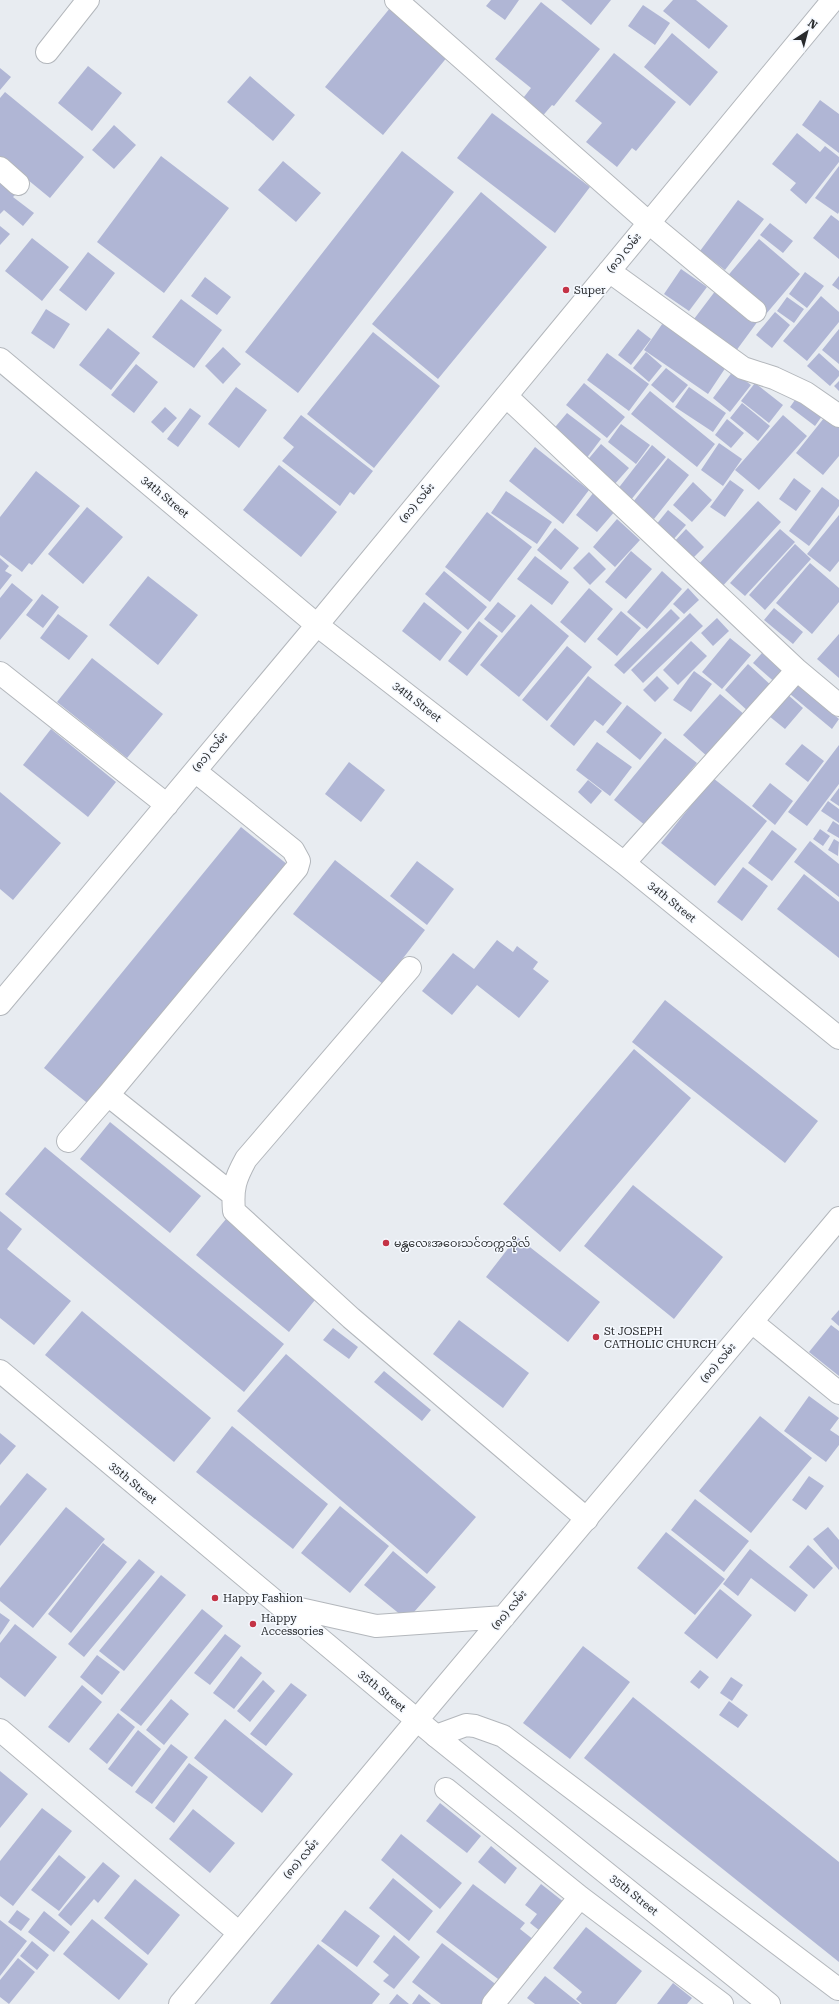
<svg xmlns="http://www.w3.org/2000/svg" width="839" height="2004" font-family="'Roboto Serif','Noto Sans Myanmar',serif">
  <rect width="100%" height="100%" fill="#e8ecf1"/>
  <path fill="#b0b6d5" d="M491 0H519L505 20 486 6Z
    M561 0H611L591 25Z
    M673 0H696L728 26 709 49 663 11Z
    M395 2 453 50 383 135 325 87Z
    M541 2 600 49 554 106 552 105 540 119 520 102 531 88 495 59Z
    M643 5 670 23 655 45 628 26Z
    M672 33 718 72 690 106 644 67Z
    M614 53 676 102 636 151 632 148 617 167 586 142 602 123 575 101Z
    M88 66 122 93 92 131 58 103Z
    M0 68 11 77 0 90Z
    M250 76 295 115 273 141 227 102Z
    M5 92 84 157 50 198 0 157V98Z
    M820 100 839 114V153L802 125Z
    M492 113 590 187 555 233 457 158Z
    M114 125 136 145 114 169 92 150Z
    M797 133 820 152 825 146 839 157V162L806 204 790 190 796 183 772 164Z
    M402 151 454 192 298 393 245 352Z
    M161 156 229 208 164 293 97 242Z
    M283 161 321 193 296 222 258 190Z
    M839 166V212L838 214 815 198Z
    M0 183 15 195 13 197 34 213 23 226 4 210 0 214Z
    M481 192 547 247 438 379 372 324Z
    M738 200 764 219 725 270 700 251Z
    M831 215 839 221V259L813 238Z
    M770 223 793 241 783 253 760 235Z
    M0 226 10 234 0 245Z
    M32 238 69 267 42 301 5 271Z
    M759 239 800 274 766 314 725 279Z
    M88 252 115 273 86 311 59 290Z
    M681 269 707 287 689 311 664 294Z
    M805 272 824 286 807 308 789 294Z
    M839 276V290L832 285Z
    M205 277 231 297 217 315 191 296Z
    M716 290 758 321 733 355 691 323Z
    M821 296 839 312V322L807 361 783 341Z
    M787 297 804 309 794 323 777 311Z
    M181 299 222 330 194 368 152 337Z
    M46 309 70 324 54 349 31 333Z
    M775 312 790 325 772 348 756 335Z
    M665 320 728 364 708 394 644 350Z
    M108 328 140 353 111 390 79 365Z
    M638 329 651 339 631 365 618 355Z
    M839 329V364L822 350Z
    M373 332 440 386 374 468 307 414Z
    M223 347 241 364 223 384 205 366Z
    M646 352 662 366 649 382 633 368Z
    M607 353 649 384 629 411 587 380Z
    M819 353 839 371V376L830 386 807 366Z
    M136 364 158 382 134 413 111 395Z
    M666 368 688 385 673 403 651 385Z
    M733 371 751 385 730 412 713 398Z
    M839 381V391L834 386Z
    M584 383 625 417 607 438 566 405Z
    M755 383 783 405 769 423 741 401Z
    M236 387 267 410 239 448 208 424Z
    M689 387 726 413 713 432 675 407Z
    M650 391 715 444 697 467 631 414Z
    M800 393 825 412 815 426 790 407Z
    M742 403 770 426 758 441 730 418Z
    M165 407 177 418 163 433 151 422Z
    M190 408 201 416 178 447 167 439Z
    M567 413 601 439 586 459 551 432Z
    M828 413 839 422V456L823 475 796 453Z
    M301 415 373 471 354 495 350 492 340 506 282 461 294 447 283 438Z
    M783 415 807 436 759 490 735 470Z
    M727 419 744 433 731 448 715 435Z
    M621 424 650 445 636 464 608 442Z
    M719 443 742 459 723 486 701 470Z
    M601 444 629 468 613 486 585 463Z
    M652 445 666 457 630 501 617 490Z
    M535 447 589 490 563 524 509 481Z
    M668 458 689 475 654 519 633 502Z
    M279 465 337 512 301 557 243 510Z
    M36 471 80 506 32 565 29 563 22 572 0 555V517Z
    M794 478 811 491 796 511 779 499Z
    M730 480 744 490 725 517 710 507Z
    M693 482 712 500 692 522 673 505Z
    M822 487 839 500V506L809 546 789 531Z
    M506 491 552 522 537 544 491 513Z
    M594 492 616 510 597 532 576 515Z
    M758 501 781 522 720 589 696 567Z
    M87 507 123 537 83 584 48 554Z
    M668 510 686 525 672 541 655 526Z
    M487 512 532 547 490 602 445 567Z
    M839 515V561L830 572 807 554Z
    M617 519 640 540 615 567 593 547Z
    M555 528 579 548 561 570 537 550Z
    M686 529 704 547 691 560 673 543Z
    M780 529 795 542 745 596 730 583Z
    M795 544 811 559 765 610 749 595Z
    M631 551 652 569 626 599 605 582Z
    M589 552 606 569 590 585 573 568Z
    M535 556 569 582 552 605 517 579Z
    M0 558 9 566 5 571 12 575 0 590Z
    M810 563 839 588V602L812 634 776 603Z
    M444 571 487 607 468 630 425 594Z
    M662 571 682 589 647 629 627 612Z
    M148 576 198 615 158 665 109 625Z
    M12 583 33 600 0 640V598Z
    M589 588 613 609 585 643 560 622Z
    M688 588 699 600 684 614 673 604Z
    M42 594 59 607 43 628 26 615Z
    M424 602 462 632 440 661 402 631Z
    M498 602 516 616 502 633 484 619Z
    M531 604 569 636 519 697 480 665Z
    M774 608 803 632 793 644 764 620Z
    M671 609 680 618 624 674 614 665Z
    M621 611 641 628 617 656 597 639Z
    M690 613 703 626 643 683 631 670Z
    M58 614 88 636 69 660 40 638Z
    M717 618 729 631 713 646 701 633Z
    M479 621 498 636 467 676 448 661Z
    M839 634V678L817 659Z
    M730 638 751 655 722 689 702 672Z
    M691 641 707 656 678 685 663 670Z
    M567 646 592 667 547 721 522 700Z
    M762 653 787 675 778 685 753 663Z
    M92 658 163 714 127 758 57 702Z
    M748 664 773 687 750 713 725 690Z
    M694 671 712 684 691 712 673 700Z
    M588 676 622 703 603 726 595 720 574 746 550 726Z
    M657 676 669 688 655 702 643 690Z
    M798 685 839 719 832 729 790 694Z
    M720 694 745 715 708 757 683 735Z
    M787 694 803 708 785 729 769 716Z
    M627 705 662 733 640 760 606 732Z
    M51 729 116 782 88 817 23 765Z
    M665 738 697 763 646 826 614 800Z
    M597 742 632 767 610 796 576 770Z
    M802 744 824 761 808 782 785 764Z
    M839 745V784L807 826 788 812Z
    M349 762 385 790 361 822 325 794Z
    M713 778 767 821 715 886 661 843Z
    M588 780 602 791 591 804 578 792Z
    M770 783 793 801 775 825 752 806Z
    M839 788V806L830 800Z
    M0 792 61 843 13 900 0 889Z
    M828 801 839 809V823L821 811Z
    M833 821 839 825V838L827 831Z
    M241 827 288 865 91 1106 44 1068Z
    M820 829 830 836 823 846 813 839Z
    M772 830 797 849 772 881 748 863Z
    M834 839 839 842 838 856 828 850Z
    M810 841 839 864V897L794 862Z
    M335 860 425 930 383 984 293 914Z
    M417 861 454 889 427 925 390 896Z
    M743 867 768 886 742 921 717 902Z
    M804 874 839 902V958L777 909Z
    M497 940 513 952 517 946 538 962 533 969 549 981 519 1018 477 985 452 1015 422 991 453 953 474 969Z
    M665 1000 818 1121 785 1163 632 1042Z
    M634 1049 691 1098 560 1252 503 1204Z
    M110 1122 201 1196 170 1233 80 1159Z
    M45 1147 284 1344 244 1392 5 1194Z
    M633 1185 723 1257 674 1319 584 1246Z
    M0 1211 22 1229 7 1249 71 1301 34 1345 0 1318Z
    M226 1219 319 1295 289 1332 196 1255Z
    M517 1237 600 1302 568 1342 486 1277Z
    M839 1310V1326L831 1319Z
    M82 1311 211 1418 174 1462 45 1355Z
    M459 1320 529 1373 503 1408 433 1354Z
    M831 1325 839 1331V1376L809 1352Z
    M333 1328 358 1347 349 1359 323 1340Z
    M286 1354 476 1517 427 1574 237 1411Z
    M384 1371 431 1410 422 1421 374 1382Z
    M809 1396 839 1418 830 1430 839 1436V1445L826 1462 784 1431Z
    M760 1416 812 1458 751 1533 699 1491Z
    M232 1426 328 1504 293 1549 196 1472Z
    M0 1433 16 1446 0 1465Z
    M27 1473 47 1489 0 1546V1506Z
    M809 1476 824 1486 806 1510 792 1500Z
    M695 1499 749 1541 724 1572 671 1530Z
    M340 1506 389 1546 350 1593 301 1553Z
    M66 1507 105 1539 33 1628 0 1601V1588Z
    M828 1527 839 1540V1570L813 1539Z
    M666 1532 725 1579 695 1615 637 1568Z
    M103 1543 127 1562 71 1633 48 1614Z
    M808 1545 833 1568 814 1589 789 1567Z
    M750 1549 808 1595 795 1612 751 1578 738 1596 723 1584Z
    M393 1551 436 1587 407 1620 364 1585Z
    M139 1559 155 1572 84 1657 68 1644Z
    M161 1575 186 1595 124 1671 99 1651Z
    M720 1589 752 1615 717 1659 684 1633Z
    M202 1609 223 1626 141 1726 120 1710Z
    M0 1613 10 1620 0 1635Z
    M15 1624 57 1657 25 1697 0 1677V1643Z
    M225 1634 241 1646 210 1685 194 1673Z
    M583 1646 630 1682 570 1759 523 1723Z
    M97 1655 120 1672 102 1695 80 1677Z
    M241 1656 262 1673 234 1709 213 1693Z
    M700 1670 709 1677 699 1689 690 1682Z
    M731 1677 743 1685 732 1701 720 1693Z
    M263 1680 275 1691 250 1722 237 1711Z
    M291 1683 307 1695 266 1746 250 1734Z
    M82 1685 102 1702 69 1743 48 1727Z
    M633 1697 839 1862V1962L584 1758Z
    M171 1699 189 1714 164 1745 146 1730Z
    M729 1701 748 1715 738 1728 719 1715Z
    M118 1713 135 1727 107 1764 89 1749Z
    M225 1719 293 1774 262 1813 194 1758Z
    M138 1730 161 1749 132 1787 108 1769Z
    M171 1744 188 1757 152 1804 135 1792Z
    M189 1763 208 1777 174 1823 155 1808Z
    M0 1771 28 1794 0 1828Z
    M440 1803 481 1836 467 1853 426 1821Z
    M42 1808 72 1831 13 1906 0 1896V1861Z
    M193 1809 235 1843 210 1873 169 1839Z
    M401 1834 462 1883 440 1909 381 1860Z
    M491 1846 517 1868 505 1884 478 1862Z
    M59 1855 86 1877 59 1911 31 1890Z
    M103 1862 120 1876 98 1903 94 1899 71 1926 58 1915Z
    M393 1878 433 1911 409 1941 369 1908Z
    M135 1879 180 1915 148 1955 104 1918Z
    M473 1884 525 1923 520 1929 534 1940 502 1982 436 1932Z
    M541 1884 569 1906 545 1935 530 1923 537 1914 525 1905Z
    M17 1910 30 1919 21 1931 8 1922Z
    M345 1910 380 1936 357 1967 321 1941Z
    M44 1911 70 1932 54 1952 28 1932Z
    M92 1919 148 1964 119 2000 63 1954Z
    M0 1920 27 1941 0 1976Z
    M586 1927 642 1971 616 2004H582L576 1999 582 1992 553 1968Z
    M394 1935 420 1957 394 1989 383 1981 389 1975 373 1962Z
    M32 1941 49 1955 37 1970 20 1956Z
    M442 1943 498 1986 484 2004H441L412 1982Z
    M318 1944 380 1994 372 2004H270Z
    M18 1958 35 1972 9 2004 0 1997V1980Z
    M545 1976 580 2004H535L527 1998Z
    M673 1983 692 1998 687 2004H657Z
    M397 1994 409 2004H389Z
    M419 1994 431 2004H412Z"/>
  <g fill="none" stroke-linecap="round" stroke-linejoin="round">
    <g stroke="#b3b7bc" stroke-width="24">
      <path id="minor" d="M396 0 649 223 755 311
        M47 52 88 0
        M0 168 18 184
        M609 271 743 368 774 378 806 393 839 416
        M0 359 317 625 624 863 839 1038
        M506 396 797 670 839 705
        M0 673 167 805
        M195 771 293 850 299 861 297 868 108 1095 232 1194
        M624 863 797 670
        M410 968 246 1159C235 1179 232 1188 234 1211L351 1318 587 1519
        M0 1004 317 625 833 0
        M68 1141 108 1095
        M752 1322 839 1393
        M0 1730 239 1933
        M436 1736 466 1725 475 1726 503 1736 838 1989
        M446 1789 580 1897 722 2004
        M180 2004 417 1720
        M493 2004 580 1897"/>
    </g>
    <g stroke="#b3b7bc" stroke-width="24">
      <path id="major" d="M0 1371 436 1736 769 2004
        M282 1605 376 1626 504 1617
        M417 1720 839 1218"/>
    </g>
    <use href="#minor" stroke="#fff" stroke-width="22"/>
    <use href="#major" stroke="#fff" stroke-width="22"/>
  </g>
  <g fill="#c43346" stroke="#f5f9ff" stroke-width="1.5">
    <circle cx="566" cy="290" r="4"/>
    <circle cx="386" cy="1243" r="4"/>
    <circle cx="596" cy="1337" r="4"/>
    <circle cx="215" cy="1598" r="4"/>
    <circle cx="253" cy="1624" r="4"/>
  </g>
  <g text-anchor="middle" dominant-baseline="central" stroke-width="3" stroke-linejoin="round" paint-order="stroke">
    <g font-size="11" fill="#282a2c" stroke="#f5f9ff">
      <text transform="translate(624 253) rotate(-51)">(၈၁) လမ်း</text>
      <text transform="translate(165 497) rotate(40)">34th Street</text>
      <text transform="translate(417 503) rotate(-50)">(၈၁) လမ်း</text>
      <text transform="translate(417 702) rotate(38)">34th Street</text>
      <text transform="translate(210 752) rotate(-50)">(၈၁) လမ်း</text>
      <text transform="translate(672 902) rotate(39)">34th Street</text>
      <text transform="translate(718 1363) rotate(-50)">(၈၀) လမ်း</text>
      <text transform="translate(133 1483) rotate(40)">35th Street</text>
      <text transform="translate(509 1610) rotate(-50)">(၈၀) လမ်း</text>
      <text transform="translate(382 1691) rotate(40)">35th Street</text>
      <text transform="translate(301 1859) rotate(-50)">(၈၀) လမ်း</text>
      <text transform="translate(634 1895) rotate(39)">35th Street</text>
    </g>
    <g font-size="11" fill="#282a2c" stroke="#f5f9ff" text-anchor="start">
      <text x="574" y="290">Super</text>
      <text x="394" y="1243">မန္တလေးအဝေးသင်တက္ကသိုလ်</text>
      <text x="604" y="1331">St JOSEPH<tspan x="604" dy="13">CATHOLIC CHURCH</tspan></text>
      <text x="223" y="1598">Happy Fashion</text>
      <text x="261" y="1618">Happy<tspan x="261" dy="13">Accessories</tspan></text>
    </g>
  </g>
  <g transform="translate(807 32) rotate(36)" stroke="#f5f9ff" stroke-width="3" paint-order="stroke">
  <path d="M0-3L7 15L0 10L-7 15Z" fill="#282a2c"/>
  <text y="-6" font-size="11" font-weight="bold" text-anchor="middle" fill="#282a2c">N</text>
  </g>
</svg>
